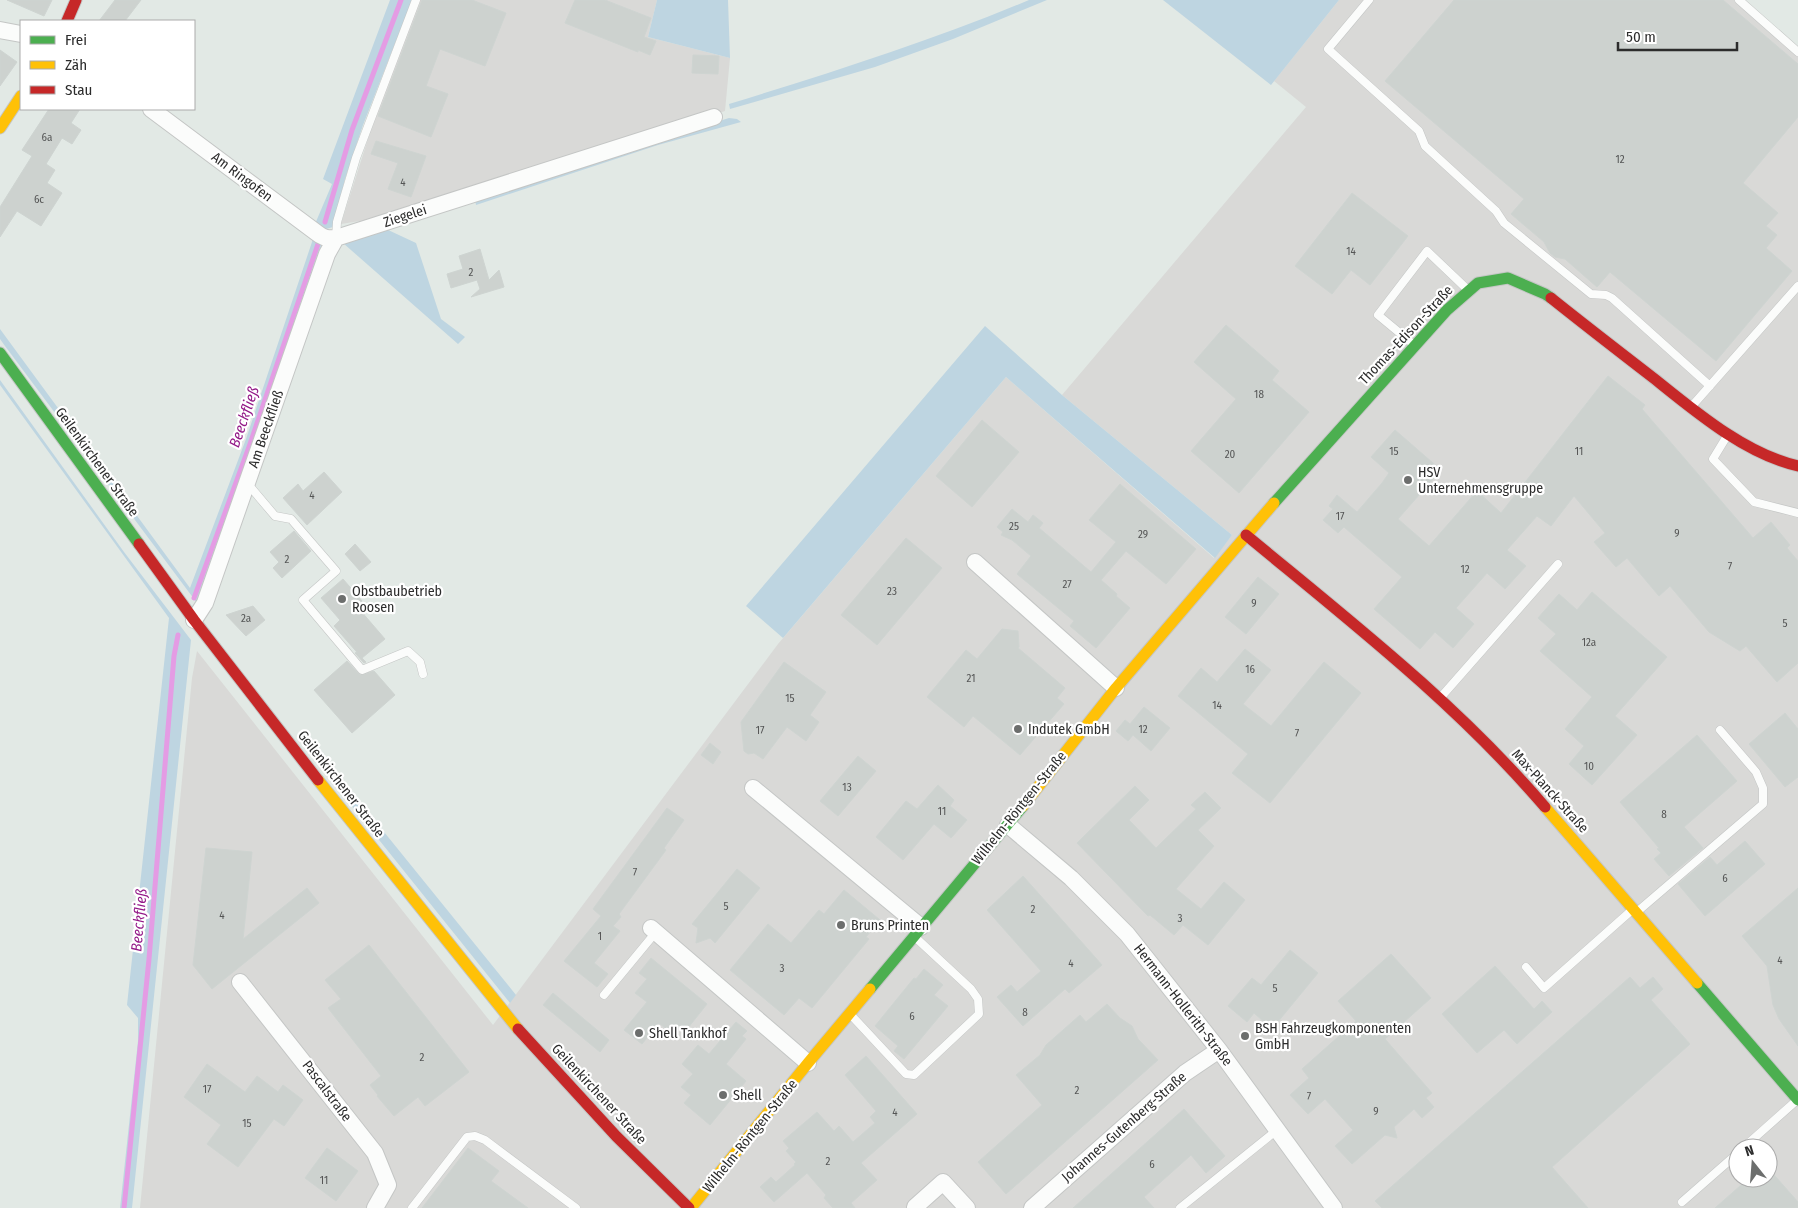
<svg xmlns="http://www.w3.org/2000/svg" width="1798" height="1208" font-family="'Fira Sans Condensed',sans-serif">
  <rect width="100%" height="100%" fill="#e2e9e5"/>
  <path fill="#d9d9d7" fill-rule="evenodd" d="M420 0H657L648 37 730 58 725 111 507 179 366 220 341 224 373 123Z
    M1339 0H1744L1798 50V1208H140L192 678 197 651 493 1025 778 644 1006 377 1214 558 1232 535 1062 395 1306 107 1274 81ZM1738 1148H1768V1178H1738Z"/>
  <path fill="#bed5e1" d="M390 0H412L363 125 345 179 333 227 326 229 315 224 332 184 323 179Z
    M657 0H728L730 58 648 37Z
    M1029 0H1047L953 39 875 67 730 109 729 104C830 73 931 41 1029 0Z
    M1163 0H1339L1271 85Z
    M729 118 737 119 741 122 658 145 476 205 475 199Z
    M386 229 416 243 441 319 465 337 458 344 343 243Z
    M313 239 322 245 324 249 197 603 5 346 0 339V329L190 588 246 439Z
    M985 326 1062 395 1232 535 1215 558 1006 377 783 638 746 606Z
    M0 380 124 552 191 640 132 1208H120L138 1041V1018L127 1005 169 618 0 385Z
    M346 785 516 995 510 1003 343 795Z"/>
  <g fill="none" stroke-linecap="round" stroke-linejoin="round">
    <path stroke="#e49ce4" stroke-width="5" d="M325 222 352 130 401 0
      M194 598 250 444 318 244
      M124 1208 149 959 174 656 178 635"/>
  </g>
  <path fill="#cdd2cf" stroke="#ced4d1" d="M7 0H52L44 16Z
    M115 0H141L125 21H99Z
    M422 0H472L506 13 485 66 440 49 426 86 448 94 431 137 378 116Z
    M575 0H605L651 18 644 37 656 41 650 55 638 50V52L565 23Z
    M1454 0H1723L1798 64V117L1743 183 1778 213 1766 226 1777 235 1766 248 1792 271 1716 361 1610 272 1597 287 1565 259 1555 257 1550 253 1544 242 1511 214 1524 199 1385 81Z
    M0 50 17 62 0 86Z
    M693 55 719 56 718 74 692 73Z
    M49 109H80L71 123 81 130 72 144 62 138 46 164 55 170 47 183 62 193 41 226 17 211 0 237V207L32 156 22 150Z
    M376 141 426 156 411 197 388 189 398 163 371 154Z
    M1352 193 1408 236 1370 285 1351 270 1332 294 1295 266Z
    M480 249 489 280 499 270 504 287 471 297 480 289 477 280 451 288 447 274 463 269 459 256Z
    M1226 325 1279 371 1272 380 1309 412 1239 493 1191 451 1236 399 1194 362Z
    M1608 376 1645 405 1642 409 1753 538 1771 522 1790 545 1787 548 1798 561V663L1777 682 1746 646 1740 651 1709 632 1670 586 1659 596 1627 558 1616 567 1594 542 1605 533 1574 496 1551 526 1537 516 1507 550 1526 566 1505 589 1487 573 1456 608 1474 624 1453 648 1435 632 1420 649 1374 609 1402 577 1344 527 1338 533 1323 520 1333 509 1329 506 1337 495 1357 512 1382 483 1389 473 1371 457 1395 430 1441 470 1398 519 1429 546 1477 491 1501 513Z
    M982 420 1019 452 972 507 936 476Z
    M324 472 342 492 307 525 283 498 298 484 303 491Z
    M1120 484 1196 549 1166 584 1126 551 1101 580 1117 594 1116 596 1130 608 1096 648 1070 626 1074 621 1017 574 1031 556 1012 540 1001 535 1003 532 997 527 1012 509 1028 522 1033 515 1043 523 1039 528 1091 572 1116 542 1089 520Z
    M294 531 311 551 282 578 273 568 279 562 270 552Z
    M906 538 942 568 877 645 841 615Z
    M355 544 371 562 360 571 345 554Z
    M1258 577 1279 594 1246 634 1225 617Z
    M343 579 362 601 360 602 364 606 360 610 385 639 362 658 366 662 364 663 355 653 357 652 362 658 334 626 340 620 321 598Z
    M1592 592 1667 657 1615 716 1637 735 1592 785 1569 764 1584 746 1565 729 1592 697 1540 651 1556 634 1538 618 1559 594 1577 610Z
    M253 606 265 620 246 636 226 615Z
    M1002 629 1018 631 1019 647 1018 648 1065 688 1057 698 1064 704 1020 755 973 716 964 727 927 697 966 650 977 659Z
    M1245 649 1271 670 1243 704 1271 726 1324 662 1361 693 1270 803 1232 773 1248 754 1178 696 1201 668 1217 682Z
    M347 661 360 675 374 671 395 695 352 733 314 690Z
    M784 662 826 692 810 715 819 722 806 741 787 727 763 759 754 753 748 754 744 751 741 722Z
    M1144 707 1170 728 1151 751 1133 735 1128 741 1116 731 1125 720 1130 724Z
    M1785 713 1798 729V777L1785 787 1749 744Z
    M1697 735 1737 781 1684 827 1703 848 1669 876 1654 859 1661 853 1657 849 1659 848 1620 802Z
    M710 743 721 752 713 764 701 755Z
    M858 756 876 771 838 816 820 801Z
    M938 785 954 800 950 806 967 820 951 838 934 824 903 860 876 837 906 801 917 809Z
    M1135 786 1149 800 1129 820 1156 848 1196 809 1191 805 1205 792 1221 808 1198 830 1214 846 1176 889 1201 909 1224 882 1245 900 1208 945 1183 925 1174 935 1150 915 1148 916 1077 843Z
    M667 808 684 820 664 848 666 850 619 914 621 917 613 926 620 931 594 963 608 974 597 987 564 961 601 916 593 909Z
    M1745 841 1765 864 1705 916 1678 884 1710 857 1717 865Z
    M206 848 252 852 243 939 307 888 319 903 212 989 193 965Z
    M737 869 760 888 715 943 710 938 696 943 698 928 692 924Z
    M1023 876 1102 965 1069 993 1065 989 1023 1026 997 997 1011 985 1017 992 1041 971 987 910Z
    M1798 888V1046L1779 1019 1773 1005 1767 966 1742 936Z
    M844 890 880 920 866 937 869 939 812 1008 799 998 784 1015 730 970 768 924 791 943 819 910 824 914Z
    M369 945 469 1072 425 1106 418 1097 394 1116 377 1096 378 1095 370 1085 381 1076 328 1008 341 999 325 980Z
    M1290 950 1318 973 1272 1029 1254 1013 1247 1022 1228 1006 1252 978 1261 985Z
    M1391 954 1431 998 1385 1039 1432 1093 1426 1098 1434 1107 1422 1118 1414 1109 1394 1127 1397 1138 1385 1135 1352 1164 1335 1146 1353 1130 1325 1099 1308 1114 1290 1095 1309 1078 1302 1069 1356 1021 1338 1001Z
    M651 958 707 1004 684 1033 676 1026 671 1033 659 1023 642 1044 624 1030 647 1002 635 993 647 979 639 973Z
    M1495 966 1534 1009 1542 1001 1552 1012 1517 1044 1504 1030 1477 1053 1442 1014Z
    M924 969 943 985 934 995 948 1006 904 1059 894 1051 898 1046 875 1026 914 978 916 979Z
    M1630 977 1640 988 1653 977 1663 989 1651 1000 1690 1044 1552 1167 1588 1208H1382L1375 1201Z
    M553 993 609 1040 600 1052 543 1005Z
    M1107 1004 1120 1018 1132 1026 1138 1039 1158 1060 1006 1194 978 1162 1042 1105 1016 1075 1040 1055 1046 1045 1080 1015 1086 1022Z
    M736 1022 747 1031 742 1036 746 1039 726 1064 746 1081 710 1125 684 1103 691 1095 681 1087 693 1074 682 1064 698 1045 709 1054Z
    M866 1056 917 1114 861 1163 877 1180 851 1203 855 1208H833L824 1198 826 1195 807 1173 774 1202 760 1187 771 1177 776 1182 795 1165 794 1164 796 1162 786 1151 789 1148 783 1141 817 1112 834 1131 839 1126 853 1142 875 1123 870 1117 876 1111 845 1075Z
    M207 1064 245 1092 257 1076 278 1092 283 1085 303 1100 284 1126 274 1119 238 1167 207 1144 221 1125 184 1097Z
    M1184 1109 1225 1156 1206 1173 1191 1155 1144 1197 1154 1208H1073Z
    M327 1148 358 1171 336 1201 305 1178Z
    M468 1148 499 1171 491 1181 528 1208H422Z
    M1768 1168 1798 1202V1208H1715L1749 1178H1768Z"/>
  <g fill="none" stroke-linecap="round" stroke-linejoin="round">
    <g stroke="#c4c6c5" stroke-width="9">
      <path id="lane" d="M1369 0 1328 49 1419 131 1425 146 1496 211 1504 223 1591 294 1606 295 1612 298 1710 386
        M1739 0 1798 52
        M336 238 337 222 356 158 416 0
        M1413 344 1378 315 1427 251 1468 290
        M1692 406 1798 286
        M1727 436 1713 459 1754 502 1798 513
        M247 483 275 516 291 519 336 571 303 600 362 670 408 651 420 662 423 674
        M1441 697 1558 564
        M1638 911 1763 804V788L1756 772 1720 730
        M1526 967 1544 988 1632 910
        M604 995 656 932
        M851 1015 906 1074 914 1075 979 1014 978 999 971 989 916 938
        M1743 1148 1796 1101
        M1682 1202 1738 1153
        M412 1208 467 1137 475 1136 485 1140 576 1208
        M1180 1208 1277 1130"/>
    </g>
    <g stroke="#c4c6c5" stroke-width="18">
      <path id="street" d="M0 30 21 34
        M151 109 317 233C323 238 328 239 336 238L714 117
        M975 562 1116 688
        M194 620 205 603 327 254 336 238
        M753 788 921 927
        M1008 825 1071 878 1127 934 1219 1050 1334 1208
        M651 928 808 1063
        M240 982 375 1153 388 1185 375 1208
        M915 1207 943 1182 967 1208
        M1032 1208 1185 1073 1219 1050"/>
    </g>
    <g stroke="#c4c6c5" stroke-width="13">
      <path id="fast" d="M0 353 139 544
        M1274 503 1447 310 1478 283 1508 278 1545 294 1551 298
        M1697 983 1798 1100
        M870 989 1023 806"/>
    </g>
    <g stroke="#c4c6c5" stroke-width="13">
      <path id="slow" d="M0 128 21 96
        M318 780 518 1029
        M1023 806 1116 688 1274 503
        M1545 807 1697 983
        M691 1208 808 1063 870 989"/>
    </g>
    <g stroke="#c4c6c5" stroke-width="13">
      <path id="jam" d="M67 21 76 0
        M1551 298C1586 326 1621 353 1656 380 1697 413 1746 454 1798 466
        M1246 535C1350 621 1457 704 1545 807
        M139 544 194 620 318 780
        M518 1029 616 1136 689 1208"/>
    </g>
    <use href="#lane" stroke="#fbfcfb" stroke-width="8"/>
    <use href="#street" stroke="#fbfcfb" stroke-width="16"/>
    <use href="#fast" stroke="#4caf50" stroke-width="11"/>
    <use href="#slow" stroke="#ffc107" stroke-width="11"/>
    <use href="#jam" stroke="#c62828" stroke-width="11"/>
  </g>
  <g fill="#6c6e6d" stroke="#fff" stroke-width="2">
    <circle cx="1408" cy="480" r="5"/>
    <circle cx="342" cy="599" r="5"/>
    <circle cx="1018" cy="729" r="5"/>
    <circle cx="841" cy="925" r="5"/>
    <circle cx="639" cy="1033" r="5"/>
    <circle cx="1245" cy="1036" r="5"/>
    <circle cx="723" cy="1095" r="5"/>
  </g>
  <g text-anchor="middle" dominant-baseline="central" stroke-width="4.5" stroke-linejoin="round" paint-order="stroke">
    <g font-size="11" fill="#555656">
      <text x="47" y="137">6a</text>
      <text x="1620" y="159">12</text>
      <text x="403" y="182">4</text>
      <text x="39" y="199">6c</text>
      <text x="1351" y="251">14</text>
      <text x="471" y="272">2</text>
      <text x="1259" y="394">18</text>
      <text x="1394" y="451">15</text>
      <text x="1579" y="451">11</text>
      <text x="1230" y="454">20</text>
      <text x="312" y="495">4</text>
      <text x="1340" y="516">17</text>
      <text x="1014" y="526">25</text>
      <text x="1677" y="533">9</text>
      <text x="1143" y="534">29</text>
      <text x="287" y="559">2</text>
      <text x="1730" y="566">7</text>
      <text x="1465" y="569">12</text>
      <text x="1067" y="584">27</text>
      <text x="892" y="591">23</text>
      <text x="1254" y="603">9</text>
      <text x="246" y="618">2a</text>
      <text x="1785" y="623">5</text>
      <text x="1589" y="642">12a</text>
      <text x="1250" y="669">16</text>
      <text x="971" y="678">21</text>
      <text x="790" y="698">15</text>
      <text x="1217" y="705">14</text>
      <text x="1143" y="729">12</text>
      <text x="760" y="730">17</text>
      <text x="1297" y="733">7</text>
      <text x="1589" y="766">10</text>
      <text x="847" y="787">13</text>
      <text x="942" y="811">11</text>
      <text x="1664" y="814">8</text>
      <text x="635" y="872">7</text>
      <text x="1725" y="878">6</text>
      <text x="726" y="906">5</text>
      <text x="1033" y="909">2</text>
      <text x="222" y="915">4</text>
      <text x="1180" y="918">3</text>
      <text x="600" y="936">1</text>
      <text x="1780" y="960">4</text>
      <text x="1071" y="963">4</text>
      <text x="782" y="968">3</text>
      <text x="1275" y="988">5</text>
      <text x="1025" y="1012">8</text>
      <text x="912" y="1016">6</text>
      <text x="422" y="1057">2</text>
      <text x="207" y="1089">17</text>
      <text x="1077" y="1090">2</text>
      <text x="1309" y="1096">7</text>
      <text x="1376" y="1111">9</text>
      <text x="895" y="1112">4</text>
      <text x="247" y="1123">15</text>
      <text x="828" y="1161">2</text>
      <text x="1152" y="1164">6</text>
      <text x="324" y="1180">11</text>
    </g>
    <g font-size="14" fill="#2c2c2c" stroke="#fff">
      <text transform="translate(242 177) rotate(37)">Am Ringofen</text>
      <text transform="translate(405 216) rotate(-18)">Ziegelei</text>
      <text transform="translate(1406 335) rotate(-47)">Thomas-Edison-Straße</text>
      <text transform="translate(266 429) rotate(-71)">Am Beeckfließ</text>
      <text transform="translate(97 462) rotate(54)">Geilenkirchener Straße</text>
      <text transform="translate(341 784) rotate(52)">Geilenkirchener Straße</text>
      <text transform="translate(1550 791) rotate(48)">Max-Planck-Straße</text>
      <text transform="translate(1019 808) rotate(-51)">Wilhelm-Röntgen-Straße</text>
      <text transform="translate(1183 1005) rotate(52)">Hermann-Hollerith-Straße</text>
      <text transform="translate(327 1091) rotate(53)">Pascalstraße</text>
      <text transform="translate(599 1094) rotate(47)">Geilenkirchener Straße</text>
      <text transform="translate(1124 1127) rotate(-41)">Johannes-Gutenberg-Straße</text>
      <text transform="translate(750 1136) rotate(-51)">Wilhelm-Röntgen-Straße</text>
    </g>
    <g font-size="14" fill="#2c2c2c" stroke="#fff" text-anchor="start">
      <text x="1418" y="472">HSV<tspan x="1418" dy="16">Unternehmensgruppe</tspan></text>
      <text x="352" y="591">Obstbaubetrieb<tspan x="352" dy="16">Roosen</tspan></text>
      <text x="1028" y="729">Indutek GmbH</text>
      <text x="851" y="925">Bruns Printen</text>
      <text x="1255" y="1028">BSH Fahrzeugkomponenten<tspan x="1255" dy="16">GmbH</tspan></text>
      <text x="649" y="1033">Shell Tankhof</text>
      <text x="733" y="1095">Shell</text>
    </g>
    <g font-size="15" font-style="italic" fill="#931988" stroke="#fff">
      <text transform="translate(244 417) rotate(-71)">Beeckfließ</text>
      <text transform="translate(139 920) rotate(-85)">Beeckfließ</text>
    </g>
  </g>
  <rect x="20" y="20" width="175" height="90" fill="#ffffff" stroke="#ababab"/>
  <rect x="30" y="36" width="25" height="8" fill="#4caf50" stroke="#ababab"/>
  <text x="65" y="45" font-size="15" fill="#2c2c2c">Frei</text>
  <rect x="30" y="61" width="25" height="8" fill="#ffc107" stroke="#ababab"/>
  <text x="65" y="70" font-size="15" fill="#2c2c2c">Zäh</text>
  <rect x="30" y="86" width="25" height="8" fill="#c62828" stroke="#ababab"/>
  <text x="65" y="95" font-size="15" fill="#2c2c2c">Stau</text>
  <g transform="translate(1753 1163) rotate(343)"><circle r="24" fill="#ffffff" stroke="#ababab"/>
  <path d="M0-4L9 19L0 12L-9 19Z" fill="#6c6e6d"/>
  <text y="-8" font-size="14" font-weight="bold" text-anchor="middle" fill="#2c2c2c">N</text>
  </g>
  <path d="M1618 42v8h119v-8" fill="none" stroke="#2c2c2c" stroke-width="2.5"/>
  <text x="1626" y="42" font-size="15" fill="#2c2c2c" stroke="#ffffff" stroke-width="4" paint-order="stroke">50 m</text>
</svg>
